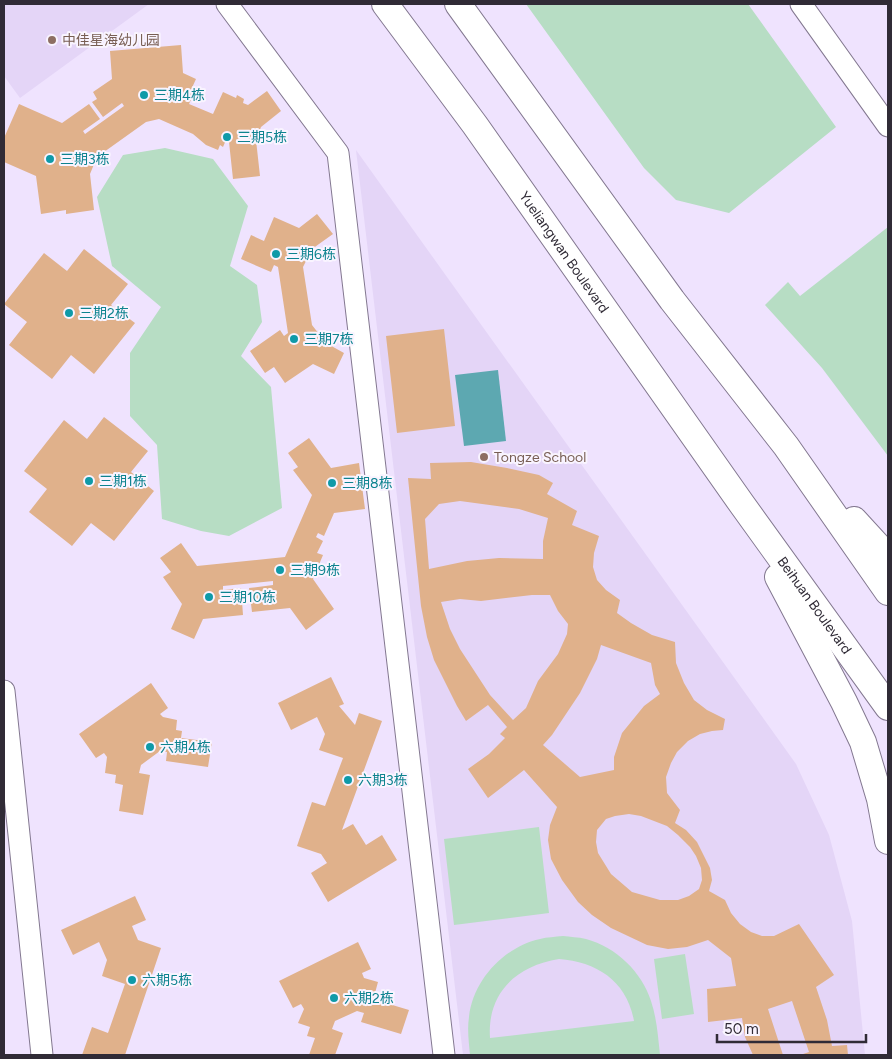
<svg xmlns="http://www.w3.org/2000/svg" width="892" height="1059" font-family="Figtree,'Noto Sans SC',sans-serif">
  <rect width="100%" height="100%" fill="#efe3fe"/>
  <path fill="#e4d5f7" d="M4 4H149L20 98 4 76Z
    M356 150 796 764 829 835 852 921 865 1055H463Z"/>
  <path fill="#b7ddc4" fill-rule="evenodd" d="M526 4H748L836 127 729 213 676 200 644 168Z
    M165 148 213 159 248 206 230 266 257 285 262 322 241 356 271 387 282 508 229 536 201 531 162 519 157 445 130 416V353L161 307 112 266 97 197 123 155Z
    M888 227V456L822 368 765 305 788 282 800 296Z
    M539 827 549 913 454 925 444 839Z
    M563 936C570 937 578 937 586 939 616 947 642 972 651 1001 657 1019 658 1037 660 1055H470C469 1043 467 1030 469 1017 473 980 504 947 540 939 547 937 555 937 563 936ZM559 959C597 962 627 981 634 1021L490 1038C487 993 516 966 559 959Z
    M685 954 694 1014 662 1019 654 959Z"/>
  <path fill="#5da8b1" d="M498 370 506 441 464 446 455 375Z"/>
  <path fill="#e0b18b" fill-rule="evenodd" d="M181 45 183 73 196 79 191 90 195 91 189 104 213 114 223 92 236 98 237 95 244 99 243 103 248 105 267 91 281 111 261 127 256 140 260 176 233 179 229 142 226 140 223 147 220 145 218 150 206 145 193 134 159 119 146 122 97 157 90 174 94 210 66 214V210L41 214 36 176 4 162V138L19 104 62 123 89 104 100 119 83 131 85 134 124 106 122 103 103 117 92 102 97 99 93 92 112 79 110 51Z
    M317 214 333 234 312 249 303 267 312 325 326 343 344 353 334 374 313 364 285 383 274 367 265 373 250 351 280 330 284 336 288 333 278 267 274 265 271 272 241 259 251 235 264 241 274 217 299 228Z
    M84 249 128 284 111 305 135 323 94 374 71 355 52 379 9 345 27 322 4 304 44 253 67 271Z
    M444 329 455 426 397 433 386 336Z
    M104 417 148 451 131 472 154 491 114 541 91 523 72 546 29 512 47 489 24 471 64 420 87 439Z
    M309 438 331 468 359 463 365 509 334 513 324 536 318 533 316 537 323 541 317 553 323 555 313 579 334 609 306 630 290 608 252 612 249 588 273 585V581L223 586V590L241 588 243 615 203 619 194 639 171 629 182 604 163 577 171 572 160 558 181 543 197 566 285 557 312 495 293 470 298 467 288 453Z
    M471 462 507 468 539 475 553 483 547 494 577 511 572 525 599 536 594 553 593 567 597 580 606 590 620 600 617 613 631 623 652 635 675 642 676 663 684 683 694 700 707 710 725 719 723 730 712 731 700 734 688 741 677 752 671 763 666 777 667 793 680 810 675 823 686 830 697 842 710 868 712 880 709 891 725 900 731 913 740 924 751 932 762 936H774L799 924 834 975 816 987 827 1020 832 1046 847 1045 848 1055H800L809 1052 792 1001 768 1009 783 1055H753L745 1037 742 1018 708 1022 707 989 736 986 731 958 708 940 687 947 668 949 647 945 611 928 592 915 578 902 562 880 551 859 548 840 550 825 557 807 524 770 488 798 468 769 489 754 505 738 500 734 507 727 488 705 466 721 457 706 434 660 427 637 421 606 408 478 431 479 430 463ZM460 501 519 509 548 518 543 541V559L499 558 467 561 429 569 425 519 439 504ZM532 595H550L558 611 568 624 567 634 558 654 538 681 526 708 513 720 490 695 460 649 450 629 441 602 460 599 481 601ZM601 645 651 663 655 685 660 694 644 706 622 733 614 757V770L580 777 543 745 552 735 580 693 597 659ZM629 814 641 816 667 826 678 835 690 847 696 856 701 868 702 880 699 889 689 896 678 900H660L632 892 611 874 598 853 596 842 597 830 606 819 615 816Z
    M331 677 344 704 339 706 355 725 359 713 382 721 342 830 353 824 366 845 382 835 397 860 328 902 311 873 327 863 321 854 297 846 312 802 325 806 343 758 319 750 325 734 317 717 291 730 278 703Z
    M151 683 168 708 160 714 163 717 177 720 176 730 182 731 181 738 212 742 208 767 166 761 167 752 160 751 141 765 139 773 150 775 143 815 119 811 123 785 115 783 116 775 105 773 107 757 104 753 96 758 79 734Z
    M135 896 146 920 132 926 138 940 161 948 125 1055H82L92 1027 108 1033 125 984 102 976 107 960 99 942 73 955 61 930Z
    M358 942 371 969 362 973 364 978 378 982 375 993 381 994 379 1001 409 1010 401 1034 361 1022 364 1013 357 1011 335 1021 332 1029 343 1033 335 1055H309L315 1038 307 1036 310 1027 298 1023 304 1009 301 1004 293 1008 279 981Z"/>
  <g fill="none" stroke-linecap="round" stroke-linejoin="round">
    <g stroke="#837890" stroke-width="23">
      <path id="minor" d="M227 4 338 153 444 1055
        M801 4 888 126
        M4 691 42 1055"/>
    </g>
    <g stroke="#837890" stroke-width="28">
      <g id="major">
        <path id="s1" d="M385 4 475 125 741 503 888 707"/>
        <path d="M458 4 672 300 786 446 888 592"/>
        <path d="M854 520 888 557"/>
        <path d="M778 577 844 702 863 742 880 799 888 841"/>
      </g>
    </g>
    <use href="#minor" stroke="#fff" stroke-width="21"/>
    <use href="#major" stroke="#fff" stroke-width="26"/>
  </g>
  <g fill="#8d6e63" stroke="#f9f4ff" stroke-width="2">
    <circle cx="52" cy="40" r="5"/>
    <circle cx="484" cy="457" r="5"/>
  </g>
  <g fill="#0f9aa8" stroke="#f9f4ff" stroke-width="2">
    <circle cx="144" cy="95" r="5"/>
    <circle cx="227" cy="137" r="5"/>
    <circle cx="50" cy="159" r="5"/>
    <circle cx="276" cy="254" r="5"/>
    <circle cx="69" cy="313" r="5"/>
    <circle cx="294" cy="339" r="5"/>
    <circle cx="89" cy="481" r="5"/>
    <circle cx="332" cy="483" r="5"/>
    <circle cx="280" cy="570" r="5"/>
    <circle cx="209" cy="597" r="5"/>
    <circle cx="150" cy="747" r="5"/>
    <circle cx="348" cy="780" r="5"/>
    <circle cx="132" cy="980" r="5"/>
    <circle cx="334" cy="998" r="5"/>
  </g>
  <g text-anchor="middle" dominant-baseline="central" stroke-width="4" stroke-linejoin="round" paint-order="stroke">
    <g font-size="14" fill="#785e54" stroke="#f9f4ff" text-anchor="start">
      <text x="62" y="40">中佳星海幼儿园</text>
      <text x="494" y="457">Tongze School</text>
    </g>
    <g font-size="14" fill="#0d838f" stroke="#f9f4ff" text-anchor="start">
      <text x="154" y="95">三期4栋</text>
      <text x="237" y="137">三期5栋</text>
      <text x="60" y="159">三期3栋</text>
      <text x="286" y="254">三期6栋</text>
      <text x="79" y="313">三期2栋</text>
      <text x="304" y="339">三期7栋</text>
      <text x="99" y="481">三期1栋</text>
      <text x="342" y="483">三期8栋</text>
      <text x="290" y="570">三期9栋</text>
      <text x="219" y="597">三期10栋</text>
      <text x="160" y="747">六期4栋</text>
      <text x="358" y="780">六期3栋</text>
      <text x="142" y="980">六期5栋</text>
      <text x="344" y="998">六期2栋</text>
    </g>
    <g font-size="14" fill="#302b36" stroke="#f9f4ff">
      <text stroke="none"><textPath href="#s1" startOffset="306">Yueliangwan Boulevard</textPath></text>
      <text stroke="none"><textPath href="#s1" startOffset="739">Beihuan Boulevard</textPath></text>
    </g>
  </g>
  <rect width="892" height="1059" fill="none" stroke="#302b36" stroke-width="10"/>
  <path d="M717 1034v8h149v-8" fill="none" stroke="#302b36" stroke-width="2.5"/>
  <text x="724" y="1034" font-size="15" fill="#302b36" stroke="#f9f4ff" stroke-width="4" paint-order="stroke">50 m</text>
</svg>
